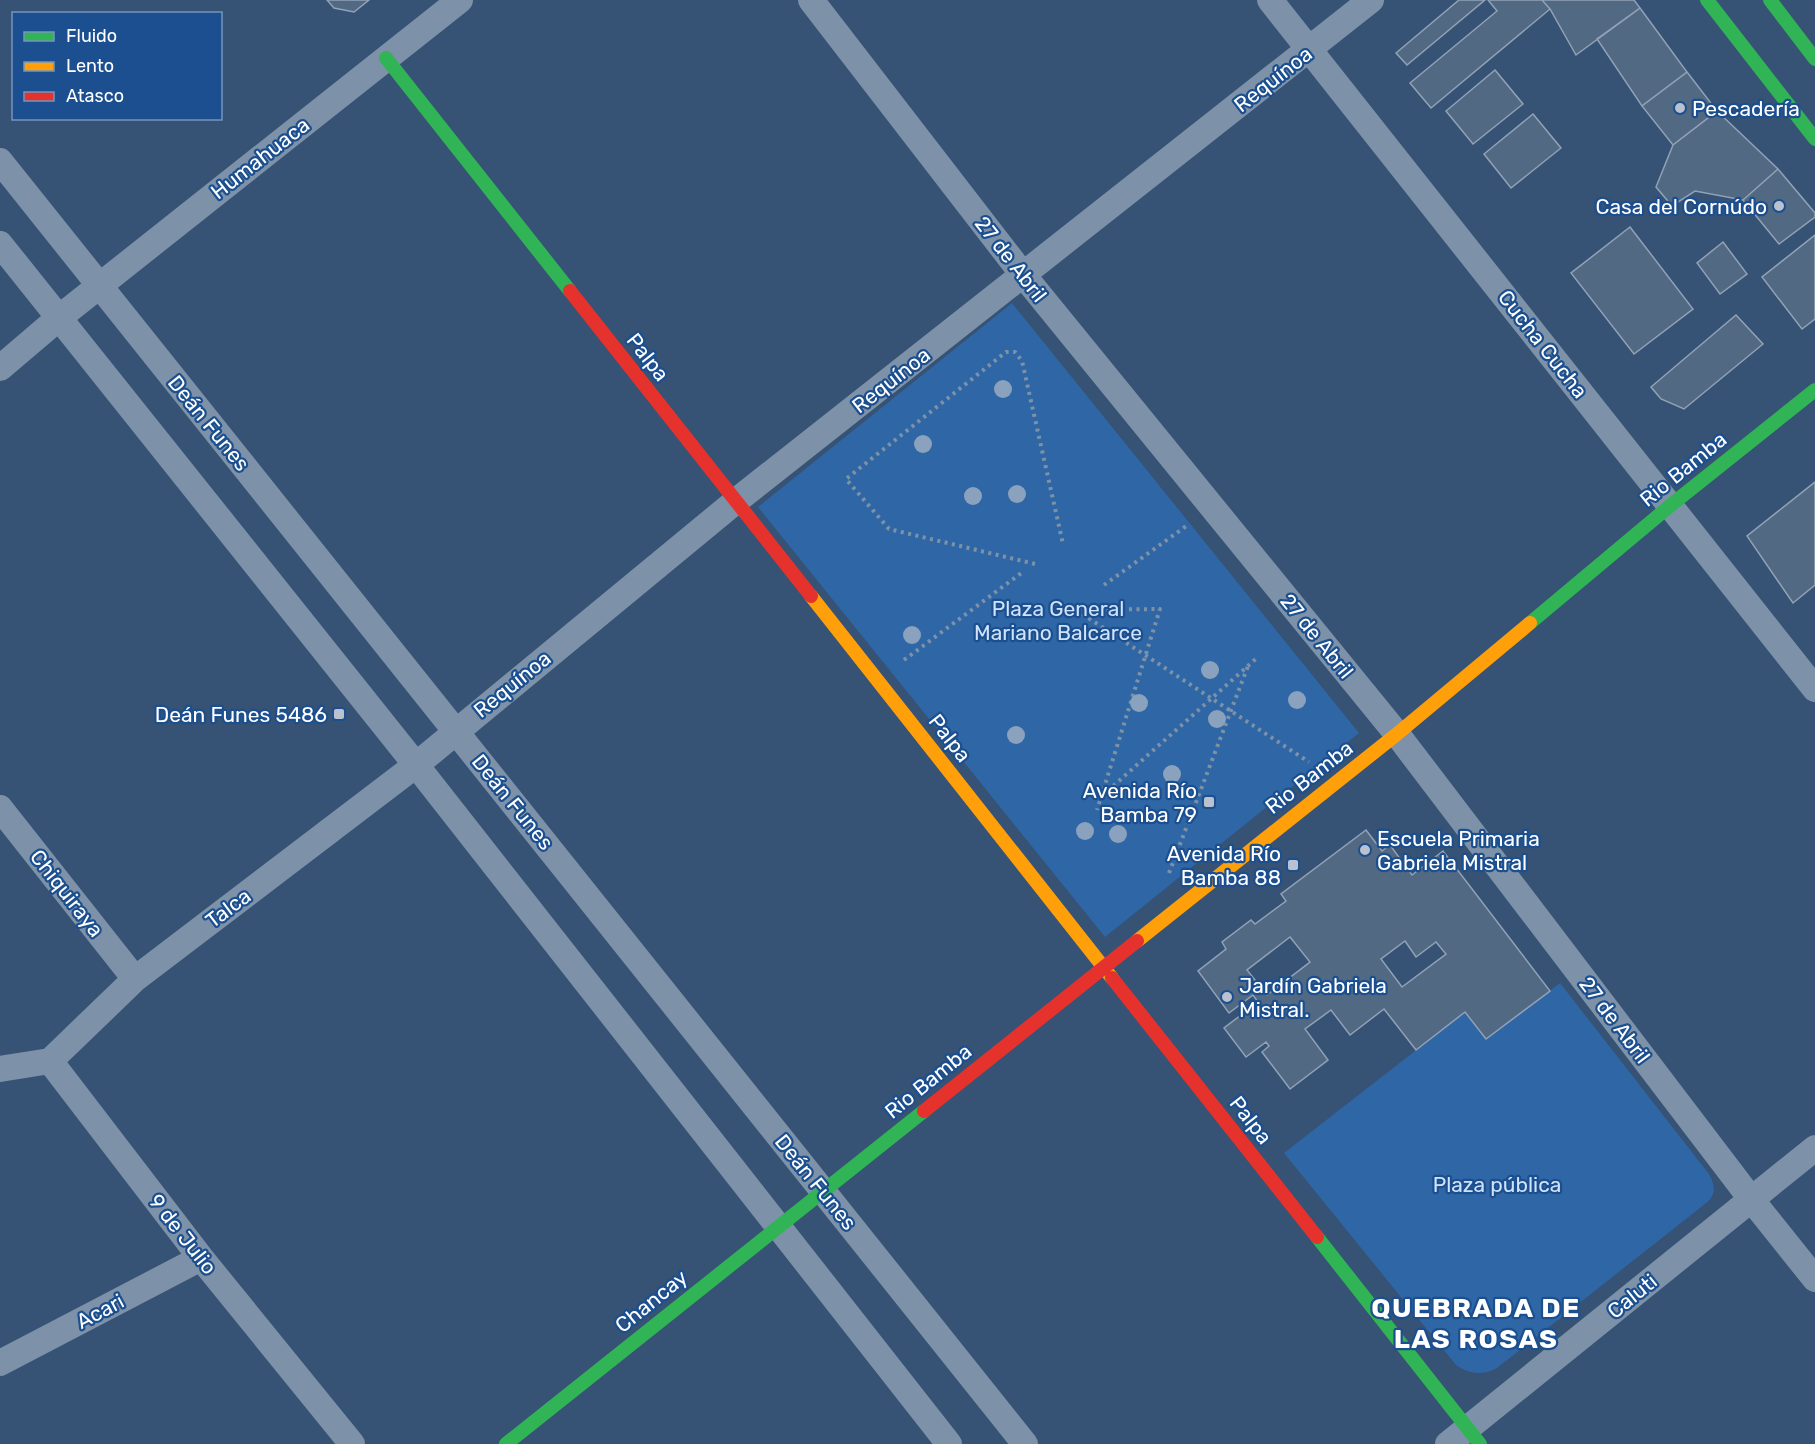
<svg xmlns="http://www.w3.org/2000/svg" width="1815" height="1444" font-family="Rubik,sans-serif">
  <rect width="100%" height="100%" fill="#365274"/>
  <path fill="#2f66a5" d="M1012 303 1359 733 1105 937 758 507Z
    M1560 983 1709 1174C1716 1187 1716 1195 1705 1204L1497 1368C1483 1376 1469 1374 1456 1365L1284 1153 1465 1012 1486 1039Z"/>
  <path fill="#526984" stroke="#92a2b6" stroke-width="1.5" fill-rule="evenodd" d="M327 0H369L354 12 334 8Z
    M1459 0H1485L1407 65 1396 53Z
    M1488 0H1542L1550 9 1431 108 1410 83 1497 11Z
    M1542 0H1634L1640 8 1576 55 1550 9Z
    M1640 8 1687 72 1642 106 1597 39Z
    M1495 70 1523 104 1473 144 1446 111Z
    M1687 72 1717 111 1673 145 1642 106Z
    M1717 111 1778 169 1743 200 1695 191 1672 206 1656 187 1673 145Z
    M1533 114 1561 148 1511 188 1484 154Z
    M1778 169 1815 213V217L1779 244 1743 200Z
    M1630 227 1693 309 1634 354 1571 273Z
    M1815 235V319L1802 329 1762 277Z
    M1723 242 1747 274 1720 294 1697 263Z
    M1736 315 1763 344 1684 409 1661 399 1651 387Z
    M1815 482V585L1793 603 1747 536Z
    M1366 830 1382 851 1390 845 1412 875 1443 851 1550 991 1486 1039 1465 1012 1416 1050 1384 1009 1350 1035 1331 1010 1305 1029 1328 1060 1290 1089 1262 1052 1269 1046 1266 1042 1246 1057 1224 1028 1258 1002 1253 995 1229 1013 1198 971 1226 949 1222 942 1251 920 1255 924 1286 901 1281 894ZM1290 937 1310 962 1267 995 1247 970ZM1405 941 1416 957 1436 942 1446 954 1402 987 1381 959Z"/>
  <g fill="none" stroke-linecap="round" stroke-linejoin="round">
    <path stroke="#7d92a8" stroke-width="4" stroke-dasharray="3 4.5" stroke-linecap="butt" d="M1035 564 889 529 846 479 1006 352H1015L1022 361 1063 544
      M1104 585 1189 524
      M1069 610 1160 609 1097 810
      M1076 610 1309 762
      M904 660 1024 571
      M1102 796 1258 657
      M1169 873 1248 666"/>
    <path stroke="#7d92a8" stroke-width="26" d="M811 0 1024 276 1397 734 1751 1199 1815 1279
      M1270 0 1815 689
      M0 161 1025 1444
      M0 244 416 765 949 1444
      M0 368 60 317 460 0
      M0 808 135 979
      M50 1061 135 979 416 765 736 501 1371 0
      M0 1069 50 1061 201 1258 352 1444
      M0 1363 201 1258
      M1448 1444 1815 1148"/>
    <path stroke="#30b455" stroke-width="14" d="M1707 0 1815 139
      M1770 0 1815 59
      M386 58 570 291
      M1530 623 1671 505 1815 390
      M1317 1237 1480 1444
      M506 1444 924 1111"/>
    <path stroke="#ff9f0a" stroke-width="14" d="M811 596 1112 978
      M1137 941 1397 734 1530 623"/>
    <path stroke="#e5322d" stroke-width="14" d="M570 291 811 596
      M1112 978 1317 1237
      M924 1111 1137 941"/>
  </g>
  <g fill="#8aa2be">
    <circle cx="1003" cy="389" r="9"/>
    <circle cx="923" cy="444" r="9"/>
    <circle cx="1017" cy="494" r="9"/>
    <circle cx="973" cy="496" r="9"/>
    <circle cx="912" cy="635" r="9"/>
    <circle cx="1210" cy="670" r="9"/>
    <circle cx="1297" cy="700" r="9"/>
    <circle cx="1139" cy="703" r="9"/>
    <circle cx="1217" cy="719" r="9"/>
    <circle cx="1016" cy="735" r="9"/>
    <circle cx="1172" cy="774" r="9"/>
    <circle cx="1085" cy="831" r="9"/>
    <circle cx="1118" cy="834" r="9"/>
  </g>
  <g fill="#b9c2ce" stroke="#1b4f8f" stroke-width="2">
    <circle cx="1680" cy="108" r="6"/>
    <circle cx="1779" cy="206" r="6"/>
    <rect x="333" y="708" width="12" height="12" rx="3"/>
    <rect x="1203" y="796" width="12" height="12" rx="3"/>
    <circle cx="1365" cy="850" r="6"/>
    <rect x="1287" y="859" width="12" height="12" rx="3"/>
    <circle cx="1227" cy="997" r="6"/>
  </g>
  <g text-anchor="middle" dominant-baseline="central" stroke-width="4.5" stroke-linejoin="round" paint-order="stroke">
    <g font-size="21" fill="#fff" stroke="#1b4f8f">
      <text transform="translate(1273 79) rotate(-38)">Requínoa</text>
      <text transform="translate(260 158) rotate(-38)">Humahuaca</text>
      <text transform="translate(1011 259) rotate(52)">27 de Abril</text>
      <text transform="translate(1543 344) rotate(52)">Cucha Cucha</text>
      <text transform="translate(648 357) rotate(52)">Palpa</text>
      <text transform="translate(891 380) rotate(-38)">Requínoa</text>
      <text transform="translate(209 423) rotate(51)">Deán Funes</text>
      <text transform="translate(1683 469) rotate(-39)">Rio Bamba</text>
      <text transform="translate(1317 636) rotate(51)">27 de Abril</text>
      <text transform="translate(512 684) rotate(-39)">Requínoa</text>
      <text transform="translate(950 738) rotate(52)">Palpa</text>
      <text transform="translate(1309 777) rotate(-38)">Rio Bamba</text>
      <text transform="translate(513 802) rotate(51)">Deán Funes</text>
      <text transform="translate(67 893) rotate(52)">Chiquiraya</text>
      <text transform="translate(228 908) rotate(-37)">Talca</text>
      <text transform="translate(1615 1020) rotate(53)">27 de Abril</text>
      <text transform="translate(928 1081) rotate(-39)">Rio Bamba</text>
      <text transform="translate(1251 1120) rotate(52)">Palpa</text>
      <text transform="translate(816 1182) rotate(51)">Deán Funes</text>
      <text transform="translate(183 1234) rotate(52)">9 de Julio</text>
      <text transform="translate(1632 1296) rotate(-39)">Caluti</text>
      <text transform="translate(651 1301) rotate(-39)">Chancay</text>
      <text transform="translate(100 1311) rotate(-28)">Acari</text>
    </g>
    <g font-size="21" fill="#fff" stroke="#1b4f8f" text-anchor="end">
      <text x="1692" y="108" text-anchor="start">Pescadería</text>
      <text x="1767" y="206">Casa del Cornúdo</text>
      <text x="327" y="714">Deán Funes 5486</text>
      <text x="1197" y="790">Avenida Río<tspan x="1197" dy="24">Bamba 79</tspan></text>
      <text x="1377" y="838" text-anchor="start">Escuela Primaria<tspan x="1377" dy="24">Gabriela Mistral</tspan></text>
      <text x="1281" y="853">Avenida Río<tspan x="1281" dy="24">Bamba 88</tspan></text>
      <text x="1239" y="985" text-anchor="start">Jardín Gabriela<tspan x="1239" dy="24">Mistral.</tspan></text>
    </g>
    <g font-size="21" fill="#cfe3fa" stroke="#1b4f8f">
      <text x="1058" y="608">Plaza General<tspan x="1058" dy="24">Mariano Balcarce</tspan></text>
      <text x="1497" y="1184">Plaza pública</text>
    </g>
    <g font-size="27" font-weight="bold" letter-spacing="1.5" fill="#fff" stroke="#1b4f8f">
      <text x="1476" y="1308">QUEBRADA DE<tspan x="1476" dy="31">LAS ROSAS</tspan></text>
    </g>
  </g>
  <rect x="12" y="12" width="210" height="108" fill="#1b4f8f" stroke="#7695bc" stroke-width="1.5"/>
  <rect x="24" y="32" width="30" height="9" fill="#30b455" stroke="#7695bc" stroke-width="1.5"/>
  <text x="66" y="42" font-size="18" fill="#ffffff">Fluido</text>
  <rect x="24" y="62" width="30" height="9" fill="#ff9f0a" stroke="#7695bc" stroke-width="1.5"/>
  <text x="66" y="72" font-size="18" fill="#ffffff">Lento</text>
  <rect x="24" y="92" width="30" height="9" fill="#e5322d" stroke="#7695bc" stroke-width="1.5"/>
  <text x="66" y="102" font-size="18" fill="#ffffff">Atasco</text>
</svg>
